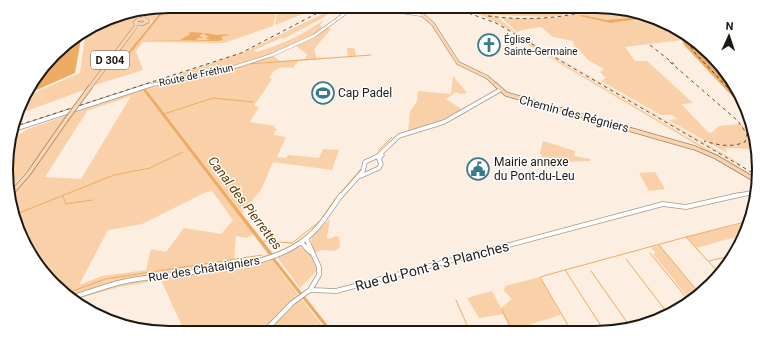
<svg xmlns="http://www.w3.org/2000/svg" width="765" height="339" font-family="Roboto,sans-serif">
  <rect width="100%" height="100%" fill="#fceee1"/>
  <path fill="#f9d0a7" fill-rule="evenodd" d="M168 6H278L273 26 224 43 143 42 136 51 143 70 92 86 136 30 141 25 152 22 137 41H140Z
    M281 6H322C314 10 309 7 302 10L303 14 275 25 278 7Z
    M339 6 321 19 283 39 281 38 254 50 257 52C280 45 303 35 322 21H323L320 25 322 27 329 24 326 27 331 29 314 49 317 59 348 57 347 48H354L356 56 371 55 298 61 293 68C281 67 275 67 269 78L272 79 254 106 259 107 250 122 275 126 274 128 277 129 273 135 286 137 277 157 286 158 288 155 319 158 323 149 339 150 332 170 273 162 261 190 242 213 145 88 154 82 244 52ZM296 46 307 54 305 59 280 61 274 56Z
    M456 6H540L585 12 548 17 498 15 493 13 495 15H491L497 17H491L498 18 523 38 496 22 476 13H480Z
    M164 7 153 21 143 18 140 11Z
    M136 12 137 19 133 24 134 26 87 89 18 114 24 98 28 95 26 94 27 90 34 93 80 73 85 37 81 35 117 15Z
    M587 12 633 13 658 18 685 37 682 40 625 47 635 61H647L693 103 681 104 708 132 711 133 719 126 740 124 746 127 750 126 755 149 725 148 727 153 668 120 678 119 672 115H661L601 81 606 78 600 72 604 69 588 60 579 49 574 46 573 41 553 37 541 27 522 30 517 32 502 18H553ZM583 15 607 20 636 17 640 20 612 23 579 16Z
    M522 39 738 167 737 168 712 154 520 40Z
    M525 39H526L741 164 740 165Z
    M453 76 467 93 460 94 456 92 446 99 463 110 437 123 408 131 410 112 417 101 418 91 451 94Z
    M143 89 253 234 247 238 236 236 234 262 261 257 267 254 327 332 263 333 260 331 258 333H185L161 280 119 287 74 300 62 292 28 251 9 197 28 177 73 113ZM131 96 81 179 45 177 87 111ZM212 191 233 220 221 234 184 228 166 252 151 249 146 270 102 276 79 285 108 230 142 224 204 193Z
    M68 115 33 163 9 191V141L28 129Z
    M543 141 575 151 574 156 590 159V161L547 163 540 153Z
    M655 172 665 189 649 191 639 173Z
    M330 219 327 237 328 239 336 236 339 237 340 247 335 251 322 250 315 253 312 247 311 237Z
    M749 222 746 234 696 248 686 237Z
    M659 245 700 294 691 301 653 254 656 253 651 248Z
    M296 247C309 246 314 259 318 269L300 288 277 257Z
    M540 277 561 315 511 330 503 314 479 318 467 298 492 291 501 308 512 299 504 291 505 286Z"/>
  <path fill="#edab64" d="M583 15 607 20 636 17 642 19 611 23 579 16Z
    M190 32 204 33 199 36 204 38H196L198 39 195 40H210L205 38 209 37 204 34 205 33 217 35 231 34 221 37 223 40 219 41 145 40H180L189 35Z
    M78 37 81 39 75 73 32 92 29 91 56 62 65 44Z
    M685 37C689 39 696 42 698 46 702 52 704 58 709 64 721 79 744 92 747 112L684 45 682 40Z
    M145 88 273 254 269 255 143 90Z"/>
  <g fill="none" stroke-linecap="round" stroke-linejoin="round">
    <path stroke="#edab64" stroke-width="1" d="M250 63 265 59
      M248 64 371 55
      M244 66 247 64
      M218 72 241 67
      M181 76 209 72
      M164 114 213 98 253 102
      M378 151 392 137
      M63 196 66 204 92 200
      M14 215 114 175 150 168 183 152
      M322 218 336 198 361 169
      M264 241 292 243 320 221
      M659 245 700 294
      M650 253 690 302
      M626 259 669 315
      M709 261 734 255
      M565 270 540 277 572 332
      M591 271 631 328
      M720 274 686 237 749 221
      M336 289 358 283
      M65 294 105 279 262 255
      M456 300 470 332
      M502 310 513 332
      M605 332 565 270 686 237"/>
    <path stroke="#edab64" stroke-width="2" d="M125 58 166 7"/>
    <path stroke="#edab64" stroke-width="3" d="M271 256 331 332"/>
    <path stroke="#643900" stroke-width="1" stroke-dasharray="3.5 3" stroke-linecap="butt" d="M690 40V45L694 52 747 108"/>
    <g stroke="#a5998d" stroke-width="3.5">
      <path id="minor-far2" d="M363 6 422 15
        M701 47 710 63 731 86
        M147 86 228 69 272 55 314 36 347 12 348 7 358 6"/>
    </g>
    <g stroke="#a5998d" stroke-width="5">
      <path id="minor-far1" d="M730 85 734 89
        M12 130 150 85
        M361 176 379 168 381 164 379 159 382 155
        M341 196 363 171 365 162 378 156 399 136 444 122 500 90
        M735 196 755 192"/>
    </g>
    <g stroke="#a5998d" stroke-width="5.5">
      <path id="minor" d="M301 242 310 252
        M310 290 336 291 663 204 686 207 739 195
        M70 298C87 293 105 286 122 282 177 270 260 274 304 240 320 228 330 211 341 195
        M263 333 292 303 310 290 319 275V267L306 238"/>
    </g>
    <g stroke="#a8825c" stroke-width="4">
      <path id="major-far1" d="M412 6 433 24 458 63 487 77 497 86
        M138 11 144 18
        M143 19 148 21 142 24 135 23 137 20Z
        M91 86 136 26V23"/>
    </g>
    <g stroke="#a8825c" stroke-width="5">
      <path id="major" d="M496 85 506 94 695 148 716 157 757 181
        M9 196 29 173 66 120"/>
    </g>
    <g stroke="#a8825c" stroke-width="1">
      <path id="highway" d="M536 6H555L587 10 589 11 587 12 550 7 549 8 538 7Z
        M592 10 620 11 629 13 593 12H592Z"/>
    </g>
    <use href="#minor-far2" stroke="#fff" stroke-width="2.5"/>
    <use href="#minor-far1" stroke="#fff" stroke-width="3.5"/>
    <use href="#minor" stroke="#fff" stroke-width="4"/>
    <use href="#major-far1" stroke="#f8d6b4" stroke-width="3"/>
    <use href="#major" stroke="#f8d6b4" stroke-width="3.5"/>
    <use href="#highway" fill="#f3bb82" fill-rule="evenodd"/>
    <path stroke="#5a534c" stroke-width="1" stroke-dasharray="3.5 3.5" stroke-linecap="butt" d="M449 6 496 23 758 176
      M488 16C527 21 564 19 601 7
      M650 45 674 64
      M670 62 738 121 747 134 745 142C731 148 718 145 704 141
      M13 127 241 53 331 6"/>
    <g stroke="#a8825c" stroke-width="5" stroke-linecap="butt">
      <path id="major-bridge" d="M66 120 91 86"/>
    </g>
    <g stroke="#a8825c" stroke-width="4.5" stroke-linecap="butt">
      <path id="highway-bridge" d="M590 10H596"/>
    </g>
    <use href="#major-bridge" stroke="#f8d6b4" stroke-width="3.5"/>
    <use href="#highway-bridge" stroke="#f3bb82" stroke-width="3.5"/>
  </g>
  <defs>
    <g id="church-ring" transform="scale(1.15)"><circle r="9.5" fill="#fff" stroke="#387b8b" stroke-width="1.5"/><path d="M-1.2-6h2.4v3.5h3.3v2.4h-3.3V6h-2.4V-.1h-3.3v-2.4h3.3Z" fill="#387b8b"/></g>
    <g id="stadium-ring" transform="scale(1.15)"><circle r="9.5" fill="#fff" stroke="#387b8b" stroke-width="1.5"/><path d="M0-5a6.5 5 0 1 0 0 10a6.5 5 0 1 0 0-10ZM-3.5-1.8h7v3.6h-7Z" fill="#387b8b"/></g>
    <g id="civic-ring" transform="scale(1.15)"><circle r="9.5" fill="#fff" stroke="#387b8b" stroke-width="1.5"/><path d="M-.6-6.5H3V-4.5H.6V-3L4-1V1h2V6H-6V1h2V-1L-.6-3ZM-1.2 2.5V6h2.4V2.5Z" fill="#387b8b"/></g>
  </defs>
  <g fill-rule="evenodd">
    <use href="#church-ring" x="489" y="45"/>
    <use href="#stadium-ring" x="323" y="93"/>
    <use href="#civic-ring" x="478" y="169"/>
  </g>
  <g text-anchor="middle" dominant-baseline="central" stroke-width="3" stroke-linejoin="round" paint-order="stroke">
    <g font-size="10" fill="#1e1914" stroke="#fff" text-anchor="start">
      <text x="504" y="39">Église<tspan x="504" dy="12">Sainte-Germaine</tspan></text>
    </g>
    <g font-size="10" fill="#1e1914" stroke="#fff">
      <text transform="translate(196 75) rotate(-12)">Route de Fréthun</text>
    </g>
    <rect fill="#fff" stroke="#625e5a" stroke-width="1" x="91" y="51" width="38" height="18" rx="3"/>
    <g font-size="11" font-weight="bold" fill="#1e1914">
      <text x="110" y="60">D 304</text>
    </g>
    <g font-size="12" fill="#1e1914" stroke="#fff" text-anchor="start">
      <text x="338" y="93">Cap Padel</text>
      <text x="494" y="162">Mairie annexe<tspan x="494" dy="14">du Pont-du-Leu</tspan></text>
    </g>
    <g font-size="12" fill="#1e1914" stroke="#fff">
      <text transform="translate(574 114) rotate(15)">Chemin des Régniers</text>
      <text transform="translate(204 269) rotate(-9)">Rue des Châtaigniers</text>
    </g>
    <g font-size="13" font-style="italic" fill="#643900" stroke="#fff">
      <text transform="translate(245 203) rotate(53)">Canal des Pierrettes</text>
    </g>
    <g font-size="14" fill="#1e1914" stroke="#fff">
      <text transform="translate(432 266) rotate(-15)">Rue du Pont à 3 Planches</text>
    </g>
  </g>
  <path d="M0 0H765V339H0ZM169 13H596A156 156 0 0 1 752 169V170A156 156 0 0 1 596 326H169A156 156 0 0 1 13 170V169A156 156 0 0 1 169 13Z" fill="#fff" fill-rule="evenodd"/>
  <path fill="none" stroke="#1e1914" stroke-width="2" d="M169 13H596A156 156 0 0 1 752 169V170A156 156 0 0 1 596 326H169A156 156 0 0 1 13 170V169A156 156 0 0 1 169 13Z"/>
  <g transform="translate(729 36) rotate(3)" stroke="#ffffff" stroke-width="3" paint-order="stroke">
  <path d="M0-3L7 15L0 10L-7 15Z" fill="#1e1914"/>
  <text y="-6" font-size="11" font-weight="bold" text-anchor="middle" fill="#1e1914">N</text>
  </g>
</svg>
